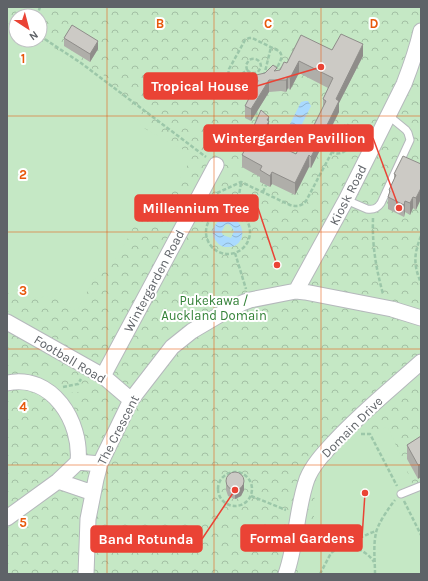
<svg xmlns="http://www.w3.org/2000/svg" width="428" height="581" font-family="Karla,sans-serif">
  <defs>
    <pattern id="park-crowns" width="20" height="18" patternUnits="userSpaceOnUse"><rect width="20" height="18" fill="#c5e8c5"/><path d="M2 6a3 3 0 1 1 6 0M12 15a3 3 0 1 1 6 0" fill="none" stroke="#a3c0a4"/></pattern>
    <pattern id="water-waves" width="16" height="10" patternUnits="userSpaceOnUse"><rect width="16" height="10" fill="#aadaff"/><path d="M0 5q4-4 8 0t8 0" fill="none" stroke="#8eb4d2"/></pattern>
  </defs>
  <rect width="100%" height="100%" fill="#f1efe8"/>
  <path fill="url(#park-crowns)" fill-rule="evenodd" d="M7 7H421V574H7ZM16 16H40V40H16Z"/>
  <path fill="#c5e8c5" d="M7 23 16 27V40H39L104 75 100 83C108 89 122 97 128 105 134 111 139 120 142 127L193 155 159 216 143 208 126 242 113 262 100 275 93 280 77 311 50 296 35 298 24 297 7 292Z
    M84 382H86L88 384 80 392 66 393V390L78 388Z
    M388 427 421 504V574H297L314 517 315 482 328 462 351 438Z"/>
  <path fill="url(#water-waves)" fill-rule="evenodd" d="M305 101H308L311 106 296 136 292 139H289L287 136 286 132 301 102Z
    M223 218C247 214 249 248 227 247 222 247 219 245 216 241 209 233 214 223 223 218ZM228 224 231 226 234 231 231 238 223 235C220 231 224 229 225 225Z"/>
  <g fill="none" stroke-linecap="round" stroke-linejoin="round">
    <g stroke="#b5b8bc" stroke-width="9">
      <path id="lane" d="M346 200 367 209C373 210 377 209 381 203L410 140 408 133 406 130 389 116
        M401 494 421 486"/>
    </g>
    <g stroke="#b5b8bc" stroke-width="17">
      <path id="street" d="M296 291 346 200 404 84C411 66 417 49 421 31
        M7 322 103 376 131 400
        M103 376 216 165
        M7 383C52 373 82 422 78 462
        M58 481 93 493
        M7 518 58 481 78 462 100 464
        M86 574 88 519 96 479 100 464 131 400 172 347 192 331 226 311 242 303 250 300 296 291 305 292 392 309 421 318
        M286 574C297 543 296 510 307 479 313 464 325 452 336 440 362 412 392 388 421 362"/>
    </g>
    <path stroke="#9cc7a9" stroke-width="2.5" stroke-dasharray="4 2" stroke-linecap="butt" d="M37 16 40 7
      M40 36 81 63 206 157
      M247 70C250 73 254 74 258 72L261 67C261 60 255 57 249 60L246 65 247 70 243 73 236 85 249 93 250 97
      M264 76 271 47
      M251 98C248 97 245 98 242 97 231 93 227 79 229 69L245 40 249 38H252L279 51C284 56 280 61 278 66L281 69V71
      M256 111 257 118 258 121
      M325 134 338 140
      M351 143 359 147
      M241 183 239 195 243 215
      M263 192 266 185
      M217 193 241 182 290 205C297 207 302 206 306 201L332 152 346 124C362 133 347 160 332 152
      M206 232a22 22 0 1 1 44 0a22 22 0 1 1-44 0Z
      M373 218C372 246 376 268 383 294
      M421 236C414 254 413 264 421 283
      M235 253 246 289
      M63 387 78 384 81 379
      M361 434H370L397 486
      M218 489a17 17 0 1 1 34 0a17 17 0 1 1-34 0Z
      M251 496 286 510
      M404 501 421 535
      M343 545C347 542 352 541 356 539 363 537 369 533 376 531
      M320 574 331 553 342 545C355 547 367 551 374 562
      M375 574C375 560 373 546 376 533 377 525 390 506 395 500"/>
    <use href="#lane" stroke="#fff" stroke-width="7"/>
    <use href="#street" stroke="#fff" stroke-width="15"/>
  </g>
  <path fill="#afaea9" d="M64 38 98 49 90 62 64 46Z
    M332 50 363 56 339 103V112L311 168 309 167 295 195 272 184 270 187 260 182V177L242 167V155L248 144V139L269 117V133L266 139 296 154 306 141 323 108V99L328 88 299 73 290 90 288 88 286 92 281 91 269 92 251 121 245 118V106L256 84V75L280 70 287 63Z
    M421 164 416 210 413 208 410 215 405 212 404 217 388 209V197L389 194V190L394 179V174Z
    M421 436 418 479 407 459V445Z
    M226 481 244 490 241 496 235 499 228 496 226 490Z"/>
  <path fill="#8f8d8a" d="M98 41V49L90 62V54Z
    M363 44V56L339 103V112L311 168V157L336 99Z
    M299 61V73L290 90V78Z
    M288 77V88L286 92V80Z
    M269 80V92L251 121V109Z
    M269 117V133L261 149V137L267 120Z
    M309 155V167L295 195V183Z
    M272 172V184L270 187V176Z
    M421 188V199L416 210V198Z
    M413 197V208L410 215V203Z
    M405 201V212L404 217V205Z
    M421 464V477L418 479V465Z
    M244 482V490L241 496 235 499V491Z"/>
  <path fill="#cccac5" stroke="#8f8d8a" d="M72 25 98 41 90 54 64 38Z
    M341 34 363 44 336 99 339 101 311 157 309 155 295 183 272 172 270 176 260 170 262 166 242 155 250 140 248 139 261 110 269 117 267 120 269 121 261 137 296 154 303 140 306 141 326 101 323 99 333 78 299 61 290 78 288 77 286 80H269L251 109 245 106 258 81 256 75 265 73 273 65 277 68 274 71 280 70 284 62 287 63 301 35 332 50Z
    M403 156 421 164V188L416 198 413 197 410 203 405 201 404 205 388 197 390 191 389 190 396 175 394 174Z
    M421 436V464L418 465 407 445Z
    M226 481a9 9 0 1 1 18 0a9 9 0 1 1-18 0Z"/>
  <path fill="none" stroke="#e8590c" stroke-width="1" stroke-opacity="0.55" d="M107 7V574M214 7V574M321 7V574M7 116H421M7 232H421M7 349H421M7 465H421"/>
  <g text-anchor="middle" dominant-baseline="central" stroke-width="4" stroke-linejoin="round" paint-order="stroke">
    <g font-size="13" fill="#5f6368" stroke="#fff">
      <text transform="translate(348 195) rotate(-63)">Kiosk Road</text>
      <text transform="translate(154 281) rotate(-62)">Wintergarden Road</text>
      <text transform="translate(70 359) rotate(31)">Football Road</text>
      <text transform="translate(352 427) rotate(-45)">Domain Drive</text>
      <text transform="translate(118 430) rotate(-63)">The Crescent</text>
    </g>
    <g font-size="13" fill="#348238" stroke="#fff">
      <text x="214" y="300">Pukekawa /<tspan x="214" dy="15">Auckland Domain</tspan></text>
    </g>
  </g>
  <g font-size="13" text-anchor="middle" font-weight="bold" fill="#e8590c" stroke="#fff" stroke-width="4" stroke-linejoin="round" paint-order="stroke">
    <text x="160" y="28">B</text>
    <text x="268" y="28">C</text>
    <text x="374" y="28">D</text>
    <text x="23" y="63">1</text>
    <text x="23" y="179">2</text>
    <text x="23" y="295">3</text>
    <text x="23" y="411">4</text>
    <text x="23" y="527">5</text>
  </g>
  <path fill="none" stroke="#ea4335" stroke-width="1.5" d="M321 67L257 86M399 208L373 138M277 265L258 208M365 493L362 538M235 490L202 539"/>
  <g fill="#ea4335" stroke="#fff" stroke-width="1.5">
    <circle cx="321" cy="67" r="4"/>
    <circle cx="399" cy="208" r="4"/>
    <circle cx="277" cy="265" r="4"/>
    <circle cx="365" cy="493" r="4"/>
    <circle cx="235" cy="490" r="4"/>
  </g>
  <g fill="#ea4335" stroke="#ea4335" stroke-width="1.5">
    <rect x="144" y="73" width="113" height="26" rx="4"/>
    <rect x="204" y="125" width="169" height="26" rx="4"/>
    <rect x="135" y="195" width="123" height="26" rx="4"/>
    <rect x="241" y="525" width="121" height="26" rx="4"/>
    <rect x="91" y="526" width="111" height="26" rx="4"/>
  </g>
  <g font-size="14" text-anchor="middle" font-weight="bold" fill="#fff">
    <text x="200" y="91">Tropical House</text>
    <text x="289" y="143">Wintergarden Pavillion</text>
    <text x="196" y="213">Millennium Tree</text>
    <text x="302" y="543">Formal Gardens</text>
    <text x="146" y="544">Band Rotunda</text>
  </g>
  <rect width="428" height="581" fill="none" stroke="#5f6368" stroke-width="16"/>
  <g transform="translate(28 28) rotate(144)"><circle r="19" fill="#ffffff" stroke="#bfc1c3"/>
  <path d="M0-3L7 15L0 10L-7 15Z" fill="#ea4335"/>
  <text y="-6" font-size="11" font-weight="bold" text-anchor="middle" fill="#5f6368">N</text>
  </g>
</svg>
